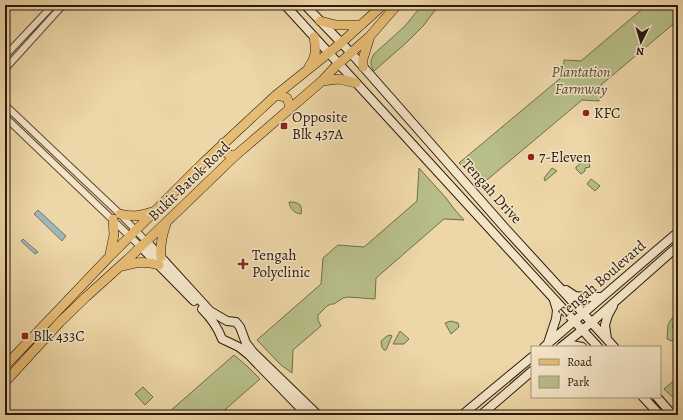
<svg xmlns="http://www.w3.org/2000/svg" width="683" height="420" font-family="Alegreya,serif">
  <rect width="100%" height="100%" fill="#edd6a7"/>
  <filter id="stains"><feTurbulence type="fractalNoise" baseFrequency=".005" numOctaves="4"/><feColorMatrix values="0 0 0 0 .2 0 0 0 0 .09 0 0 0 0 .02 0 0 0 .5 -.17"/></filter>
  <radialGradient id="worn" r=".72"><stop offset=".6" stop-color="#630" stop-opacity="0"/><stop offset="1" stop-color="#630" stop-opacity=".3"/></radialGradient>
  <path fill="#b7be88" stroke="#706c4c" d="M422 5H439L424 25 406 43 374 71C370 65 370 60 374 54L405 26Z
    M647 5H678V20L601 85 599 101 582 100 481 185 459 163 563 76 564 60 581 61Z
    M582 158 588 161 590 167 585 168V171L581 174 576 169V167L581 163Z
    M419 168 446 198 455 210 464 220 444 219 376 278 375 299 348 297 343 298 334 304H331L327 306 318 315V320L321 326 293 350 292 373 281 365 257 340 321 284 323 258 338 245 364 247 417 201Z
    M552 168 557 171 545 181 544 178Z
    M591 179 600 186 595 191 587 184Z
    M289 202C298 202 303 204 301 214 294 213 290 209 289 202Z
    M678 317V322H676L672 326 677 334 672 341 667 339 668 325 672 318Z
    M451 321 458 323 459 327 451 334 445 323Z
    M400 331 409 339 404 344H393Z
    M391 335 392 336 386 350H384L382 347 381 341 387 336Z
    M234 355 247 366 260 379 219 415H155V411L169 412Z
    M678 377V402L664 389Z
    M143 387 153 397 145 405 135 394Z"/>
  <path fill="#9fb6b4" stroke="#707772" d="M38 210 66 236 62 241 34 214Z
    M23 239 38 252 35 254 21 241Z"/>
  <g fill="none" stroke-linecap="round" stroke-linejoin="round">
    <g stroke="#5a4835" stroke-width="8">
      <path id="street" d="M5 56 53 5
        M5 69 63 5
        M5 105 120 214 147 242
        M5 117 141 247"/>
    </g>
    <g stroke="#29190f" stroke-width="10">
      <path id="secondary" d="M285 5 598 347
        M305 5 351 53 505 228 614 347
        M147 242 210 311 227 321 236 322 240 327 246 343 253 352 318 415
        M141 247 194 301
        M566 290 575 296 584 297H602
        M202 309C211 318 218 328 222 339L239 347 249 355 307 415
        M607 339 605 325 608 315 613 306
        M548 343 556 319 557 310 554 300
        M544 347 678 232
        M561 347 592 322 678 246
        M561 347 572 345 582 347
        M643 397 660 415
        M657 397 670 412 676 415
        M462 415 532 357
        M481 415 532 371"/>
    </g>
    <g stroke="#29190f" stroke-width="10">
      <path id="primary" d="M320 21 336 25H361
        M309 67C317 55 316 50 314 37
        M363 67V59L370 36
        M322 81 339 79 356 83
        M275 96H281L287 98 289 104V110
        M223 143C224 151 227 156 235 156
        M120 214C132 217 140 216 152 212
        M110 254 114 235 113 219
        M161 257C160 246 162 235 166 224
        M123 266C137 262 145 261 159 265
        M5 366 110 256 204 162 275 96 341 43 383 5
        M5 382 60 322 86 297 128 259 235 156 322 81 335 67 370 36 397 5"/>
    </g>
    <use href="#street" stroke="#f3e4c6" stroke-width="6"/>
    <use href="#secondary" stroke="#f3e4c6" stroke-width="8"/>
    <use href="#primary" stroke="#e6bb74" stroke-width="9"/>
  </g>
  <g fill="#8f2418" stroke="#f3e4c6" stroke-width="1.5">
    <circle cx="586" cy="113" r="4"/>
    <rect x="280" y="122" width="8" height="8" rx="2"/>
    <circle cx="531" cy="157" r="4"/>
    <path d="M241 258h4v4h4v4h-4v4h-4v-4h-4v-4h4z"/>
    <rect x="21" y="332" width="8" height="8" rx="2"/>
  </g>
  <g text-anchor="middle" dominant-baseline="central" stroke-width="3" stroke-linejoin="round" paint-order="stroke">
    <g font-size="15" font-style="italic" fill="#544b33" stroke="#f3e4c6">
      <text x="581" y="72">Plantation<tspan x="581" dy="17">Farmway</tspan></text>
    </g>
    <g font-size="15" fill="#29190f" stroke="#f3e4c6" text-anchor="start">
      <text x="594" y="113">KFC</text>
      <text x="292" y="117">Opposite<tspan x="292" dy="17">Blk 437A</tspan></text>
      <text x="539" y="157">7-Eleven</text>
      <text x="252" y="255">Tengah<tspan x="252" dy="17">Polyclinic</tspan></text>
      <text x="33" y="336">Blk 433C</text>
    </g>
    <g font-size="15" fill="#29190f" stroke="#f3e4c6">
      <text transform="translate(189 181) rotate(-44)">Bukit Batok Road</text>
      <text transform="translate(492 191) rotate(48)">Tengah Drive</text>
      <text transform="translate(602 279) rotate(-41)">Tengah Boulevard</text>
    </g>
  </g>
  <rect width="683" height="420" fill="none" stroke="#edd6a7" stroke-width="20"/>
  <rect x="6" y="6" width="671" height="408" fill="none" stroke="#29190f" stroke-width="2"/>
  <rect x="10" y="10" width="663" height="400" fill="none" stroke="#29190f"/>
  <rect x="531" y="346" width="130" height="52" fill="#f3e4c6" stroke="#a2937d"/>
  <rect x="539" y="359" width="20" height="6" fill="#e6bb74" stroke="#a2937d"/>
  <text x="567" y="366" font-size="12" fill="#29190f">Road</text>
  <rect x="539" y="376" width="20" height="12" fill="#b7be88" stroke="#a2937d"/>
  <text x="567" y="386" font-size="12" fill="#29190f">Park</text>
  <g transform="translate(641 42) rotate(185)" stroke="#f3e4c6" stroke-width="3" paint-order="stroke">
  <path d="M0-3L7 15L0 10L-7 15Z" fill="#29190f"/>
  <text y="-6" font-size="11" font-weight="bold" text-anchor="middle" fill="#29190f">N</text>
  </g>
  <rect width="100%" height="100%" filter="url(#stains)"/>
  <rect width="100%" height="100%" fill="url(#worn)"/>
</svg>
